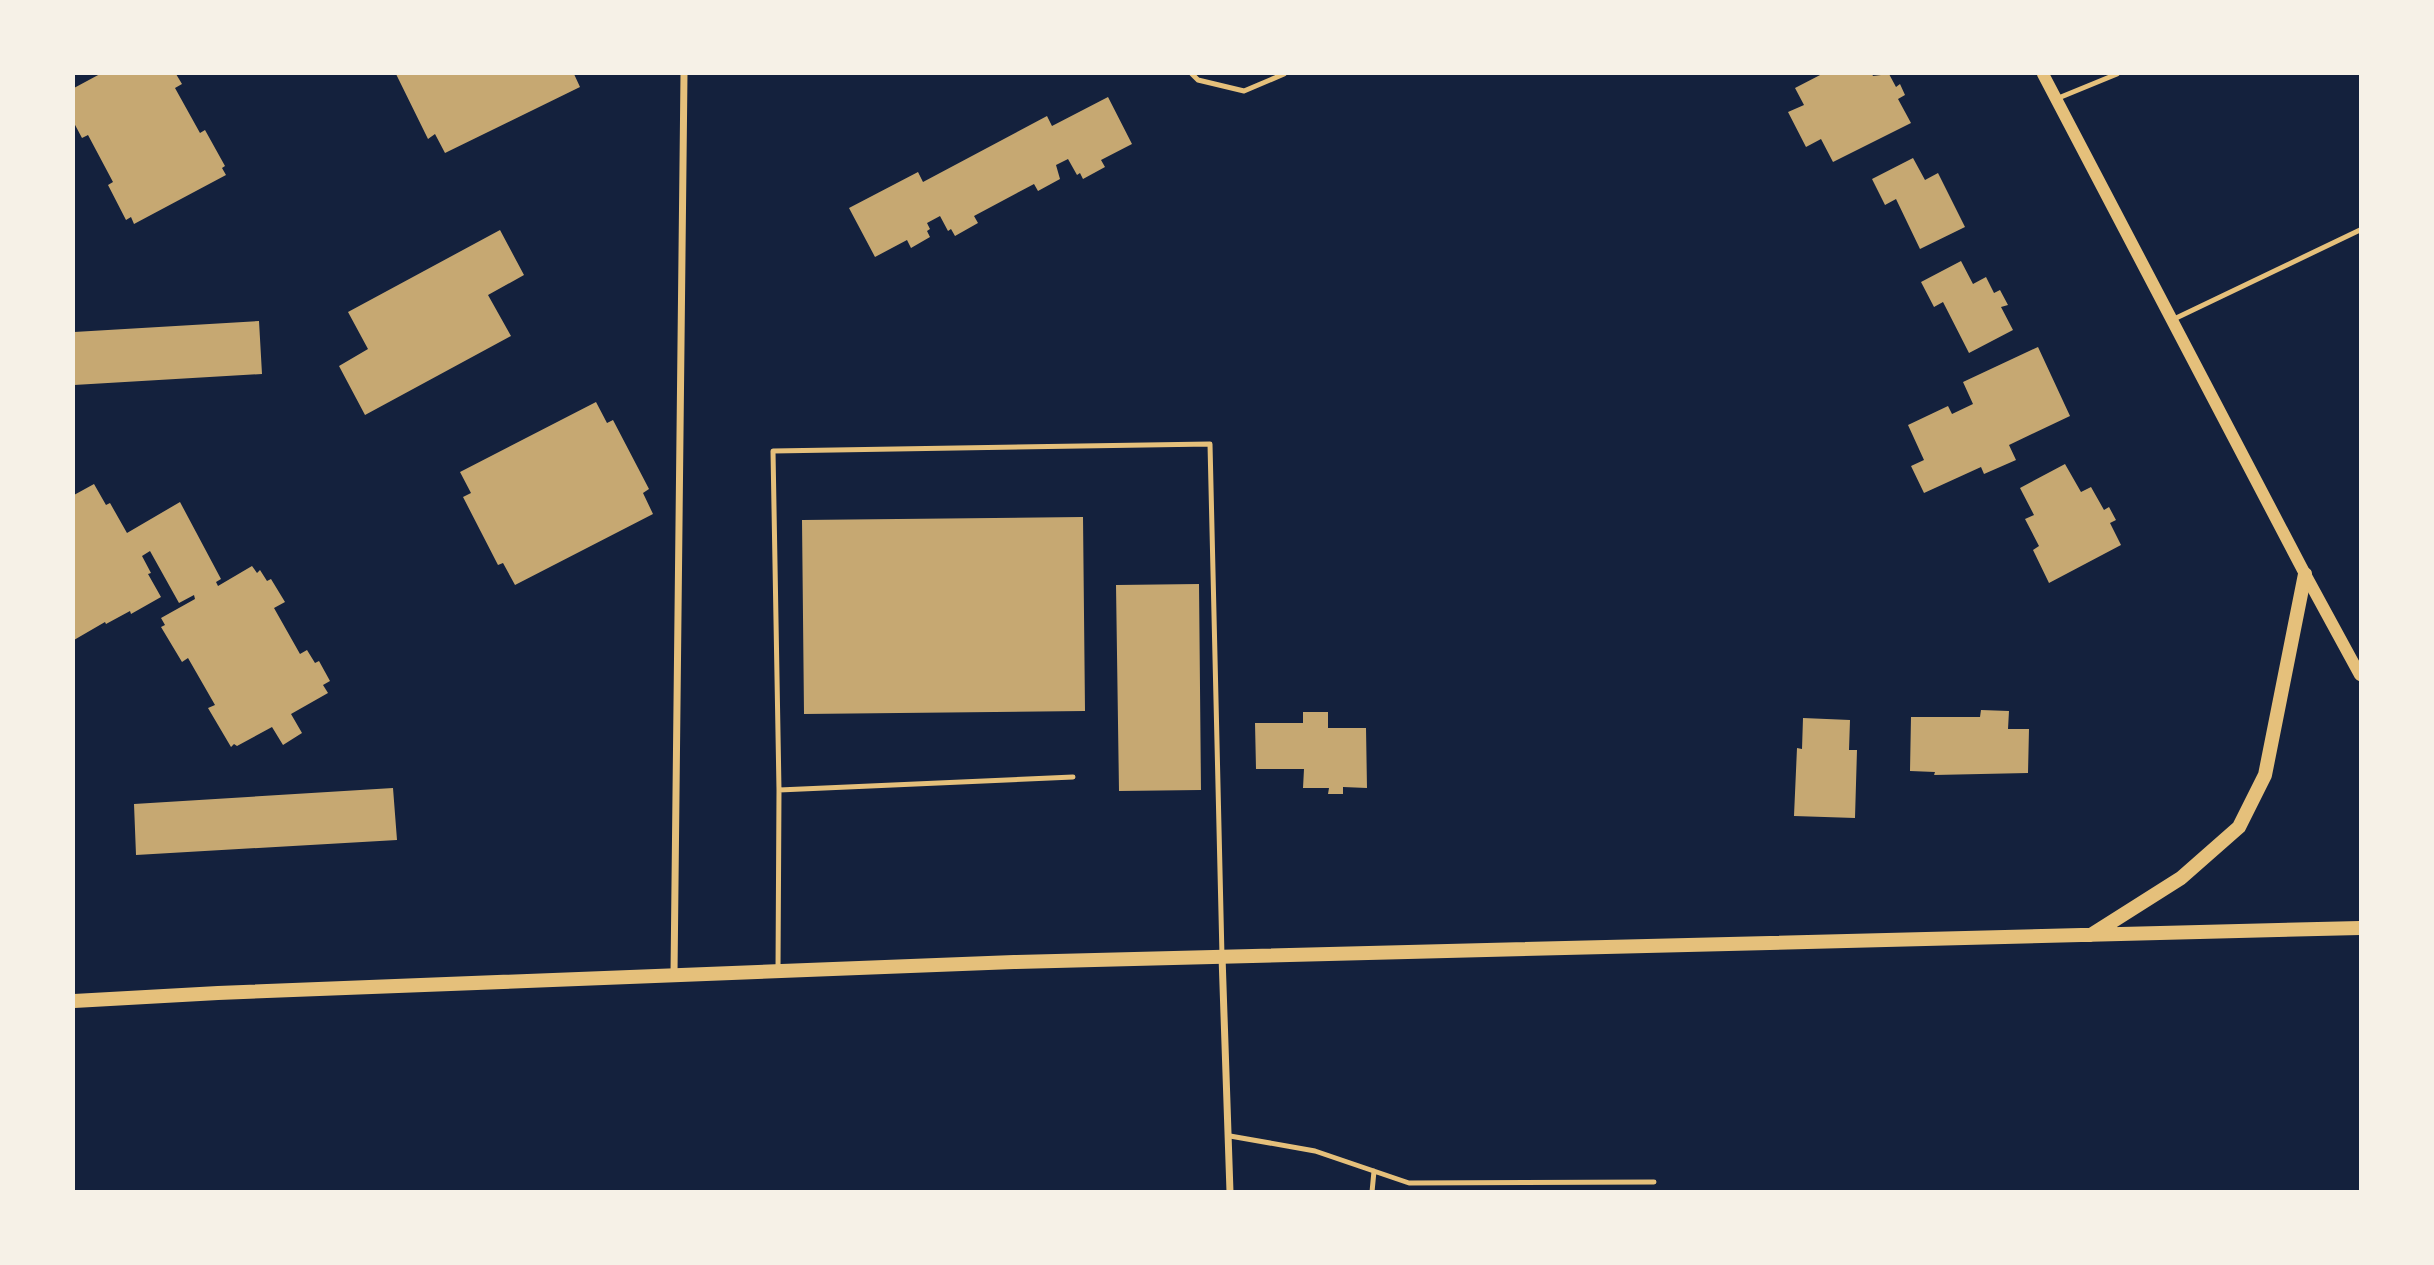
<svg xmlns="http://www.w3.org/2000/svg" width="2434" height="1265" font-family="'Golos Text',sans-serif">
  <rect width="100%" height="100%" fill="#14213d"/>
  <path fill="#c6a872" d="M100 74H176L182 84 175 88 200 133 205 130 225 166 222 168 226 175 134 224 131 217 126 220 108 185 113 182 88 135 82 138 74 123V88Z
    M396 74H574L580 87 445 153 435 134 428 139Z
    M1822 74H1872L1873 76 1889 74 1896 87 1900 84 1905 95 1898 99 1911 123 1833 162 1821 139 1806 147 1788 112 1804 105 1795 88Z
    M1108 97 1132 144 1101 160 1105 167 1083 179 1080 173 1077 175 1068 159 1056 165 1060 179 1038 191 1034 184 974 216 978 223 955 236 951 229 948 231 940 216 927 223 930 229 927 231 930 237 911 248 907 240 875 257 849 208 918 172 923 182 1047 116 1052 126Z
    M1913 158 1925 180 1938 173 1965 227 1920 249 1896 199 1885 205 1872 179Z
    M500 230 524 275 488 295 511 336 365 415 339 366 368 349 348 312Z
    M1961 261 1973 284 1986 277 1994 293 2000 290 2008 305 2001 307 2013 330 1969 353 1943 302 1934 307 1921 282Z
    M259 321 262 374 74 385V332Z
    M2038 347 2070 416 2009 445 2016 460 1984 474 1981 467 1924 493 1911 466 1924 460 1908 425 1948 406 1952 414 1973 404 1963 382Z
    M596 402 607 423 613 420 649 489 643 493 653 514 515 585 503 563 498 565 463 497 471 493 460 472Z
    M2065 464 2081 492 2091 487 2104 510 2109 507 2116 520 2110 523 2121 545 2049 583 2033 550 2039 546 2025 519 2034 515 2020 488Z
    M94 484 106 505 110 503 127 533 180 502 221 579 216 582 218 586 252 566 257 573 260 570 267 581 271 579 285 602 274 608 300 654 307 650 315 663 319 661 330 681 323 685 328 693 291 714 302 733 283 745 272 727 237 746 234 744 231 747 208 708 215 705 188 658 182 662 161 627 165 625 161 618 195 599 194 595 179 603 150 551 142 556 151 573 148 574 161 597 131 614 130 611 106 624 105 622 74 640V495Z
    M1083 517 1085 711 804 714 802 520Z
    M1199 584 1201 790 1119 791 1116 585Z
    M1981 710 2009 711 2008 729H2029L2028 773 1934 775 1935 772 1910 771 1911 717H1980Z
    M1303 712H1328V728H1366L1367 788 1343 787V794H1328L1329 788H1303L1304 769H1256L1255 723H1303Z
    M1803 718 1850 720 1849 750H1857L1855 818 1794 816 1797 748 1802 749Z
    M393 788 397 840 136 855 134 804Z"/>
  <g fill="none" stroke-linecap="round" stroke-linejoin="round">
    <path stroke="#e5c07b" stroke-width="5" d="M1192 74 1198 80 1244 91 1284 74
      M2056 99 2117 74
      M2172 320 2360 230
      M779 790 1073 777
      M778 970 779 790 773 451 1210 444 1222 956
      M1230 1136 1315 1151 1409 1183 1654 1182
      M1372 1192 1374 1171"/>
    <path stroke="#e5c07b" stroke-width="7" d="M1222 956 1230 1192
      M674 974 684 74"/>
    <path stroke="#e5c07b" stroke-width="12" d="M2043 74 2305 574 2360 675"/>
    <path stroke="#e5c07b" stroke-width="14" d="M2091 935 2181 878 2239 827 2265 775 2305 574
      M74 1001 218 993 1014 962 2360 928"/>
  </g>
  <rect width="2434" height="1265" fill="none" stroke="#f6f1e7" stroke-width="150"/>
</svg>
